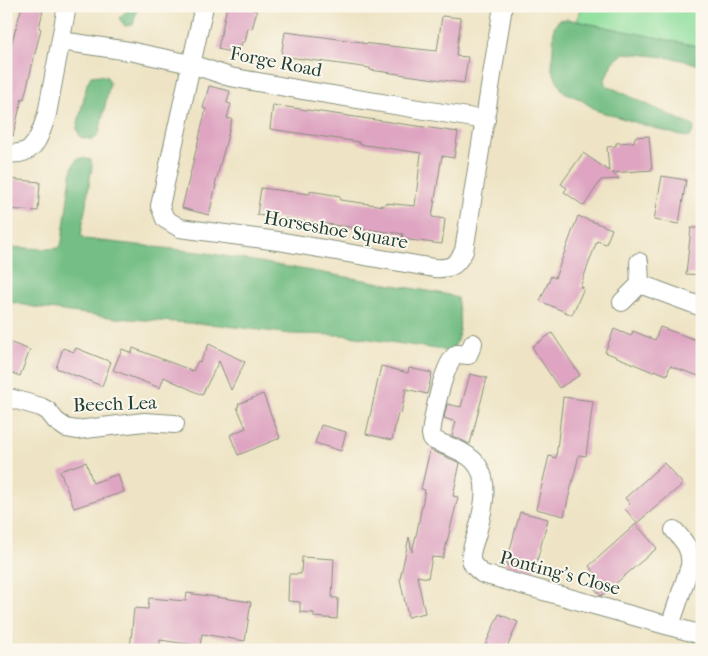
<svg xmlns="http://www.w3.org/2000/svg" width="708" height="656" font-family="'IM FELL French Canon',serif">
  <rect width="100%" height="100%" fill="#fbf7ec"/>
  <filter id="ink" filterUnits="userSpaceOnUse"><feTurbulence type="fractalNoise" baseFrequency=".02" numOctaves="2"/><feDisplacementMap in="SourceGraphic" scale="10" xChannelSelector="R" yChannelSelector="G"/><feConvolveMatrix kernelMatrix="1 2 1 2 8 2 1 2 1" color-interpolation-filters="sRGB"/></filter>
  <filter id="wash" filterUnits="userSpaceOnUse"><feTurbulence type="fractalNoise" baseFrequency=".0096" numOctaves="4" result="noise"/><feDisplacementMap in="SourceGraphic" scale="20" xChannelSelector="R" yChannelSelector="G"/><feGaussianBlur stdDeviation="1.12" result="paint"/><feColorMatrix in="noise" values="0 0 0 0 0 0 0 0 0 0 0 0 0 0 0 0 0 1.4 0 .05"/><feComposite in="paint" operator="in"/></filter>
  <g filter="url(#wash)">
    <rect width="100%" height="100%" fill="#eee4c5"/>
    <path fill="#90df9e" stroke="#588e69" d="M582 6H702V47L577 21Z"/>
    <path fill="#74be85" stroke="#4a7e5c" d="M128 6H138L133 25 125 26 119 18 127 10Z
      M567 19 702 47V67C685 57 645 55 624 53L612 63 604 82 608 86 693 126 694 129 690 137 681 136 598 111 578 98 563 92 552 70 554 27 559 20Z
      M100 75 107 77 110 83 99 133 93 140 80 137 77 128 87 84 91 76Z
      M81 158 91 160 92 167 81 235 85 239 207 253 445 294 457 298C460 318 463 337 450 353L443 350 343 335 291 334 220 325 116 318 34 307 6 301V247L47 249 59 248 62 242 72 168 77 159Z"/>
    <g id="blocks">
      <path fill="#dea4c1" d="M22 6H44L39 28 41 29 24 99 22 98 13 136H6V48L10 49Z
        M227 6H254L253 10 257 11 252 29 248 28 245 42H242L239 54 218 49Z
        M442 16 461 18 456 56 468 57 464 83 370 70V68L281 56 285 32 362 42 361 43 437 51Z
        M209 86 230 91 227 103 231 104 227 118 232 119 215 185H216L209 215 182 208 206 109 203 108Z
        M273 105 458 132 454 158 442 156 432 217 445 219 442 244 402 239 403 234 257 215 261 188 310 194V191L340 196V200L384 206 385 203 415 206 421 153 359 144V142L270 129Z
        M649 136 652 170 612 173 619 179 601 180 584 206 564 192 567 188 561 184 583 153 609 171 607 147 616 146V143L634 142 635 137Z
        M662 176 686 180 679 224 654 220Z
        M9 179 40 182 38 211 6 209Z
        M578 216 612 229 606 244 597 241 580 287 584 288 572 315 540 301 551 276 555 278Z
        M691 228H702V275L686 274Z
        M660 327 702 342V377L670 366 667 375 654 370 653 372 605 352 614 329 631 336 633 331 655 340Z
        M552 333 580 375 559 388 532 347Z
        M6 341 30 350 20 376 6 371Z
        M209 344 245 362 231 390 219 361 202 395 164 377 160 388 113 370 122 349 132 353 133 348 193 371 198 361 200 362Z
        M63 348 74 352 76 348 111 362 102 386 56 368Z
        M381 366 408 373 409 368 432 373 427 394 406 389 401 414 398 413 392 440 366 434Z
        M470 374 487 378 470 444 452 436 456 422 444 418 447 404 461 407Z
        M263 394 280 438 238 455 230 435 246 428 237 407 239 406 238 404Z
        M563 397 593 401 586 456 579 455 564 516 536 509 549 456 556 458Z
        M321 425 346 432 341 451 315 443Z
        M430 450 460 463 453 496 458 497 443 558 432 557 428 578 417 576 425 613 408 617 400 579 409 537 412 552 417 531 425 490 421 489Z
        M86 462 93 483 118 474 124 492 74 508 60 471Z
        M664 463 683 484 637 523 625 509 630 504 625 498Z
        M520 512 548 519 534 572 506 565Z
        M636 524 657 548 601 596 591 584 598 577 589 566Z
        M302 557 334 559 332 598H338L337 619 314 617V613L300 612V602L288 601 289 574H301Z
        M187 593 251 602 245 641 202 634 200 646 160 640V646L156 645V650H130L134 608 148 609 149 598 186 601Z
        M499 614 518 622 506 650H483Z"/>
    </g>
  </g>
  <g filter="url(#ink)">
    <use href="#blocks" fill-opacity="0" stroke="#86907c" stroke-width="1"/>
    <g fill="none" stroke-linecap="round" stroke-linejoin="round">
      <g stroke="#86907c" stroke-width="20">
        <path id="street" d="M204 6 160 206 165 219 180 228 278 241 434 268C451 269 456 266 464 251L503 6
          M61 41 129 51 191 64 230 77 302 90 486 120
          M6 153C36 157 39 137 47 114L67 6
          M640 284 702 307
          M622 302 640 284 639 262
          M473 343 468 355 457 354C444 361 433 417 431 434L432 439C445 446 462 449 473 460 492 478 483 511 477 533 475 541 470 551 471 559 472 566 478 570 483 574L702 635
          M6 397 41 407 48 411 56 421 66 428 77 430 144 422 175 424
          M670 626 690 566C692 550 685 542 674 530"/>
      </g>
      <use href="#street" stroke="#fff" stroke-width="18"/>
    </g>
  </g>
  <g text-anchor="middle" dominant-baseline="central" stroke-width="4" stroke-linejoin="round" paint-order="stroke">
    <g font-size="19" fill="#1f3d34" stroke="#fbf7ec">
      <text transform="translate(276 62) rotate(11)">Forge Road</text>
      <text transform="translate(336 230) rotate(10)">Horseshoe Square</text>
      <text transform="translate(115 404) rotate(-2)">Beech Lea</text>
      <text transform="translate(560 573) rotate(15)">Ponting's Close</text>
    </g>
  </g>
  <rect width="708" height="656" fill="none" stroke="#fbf7ec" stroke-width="25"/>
</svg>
